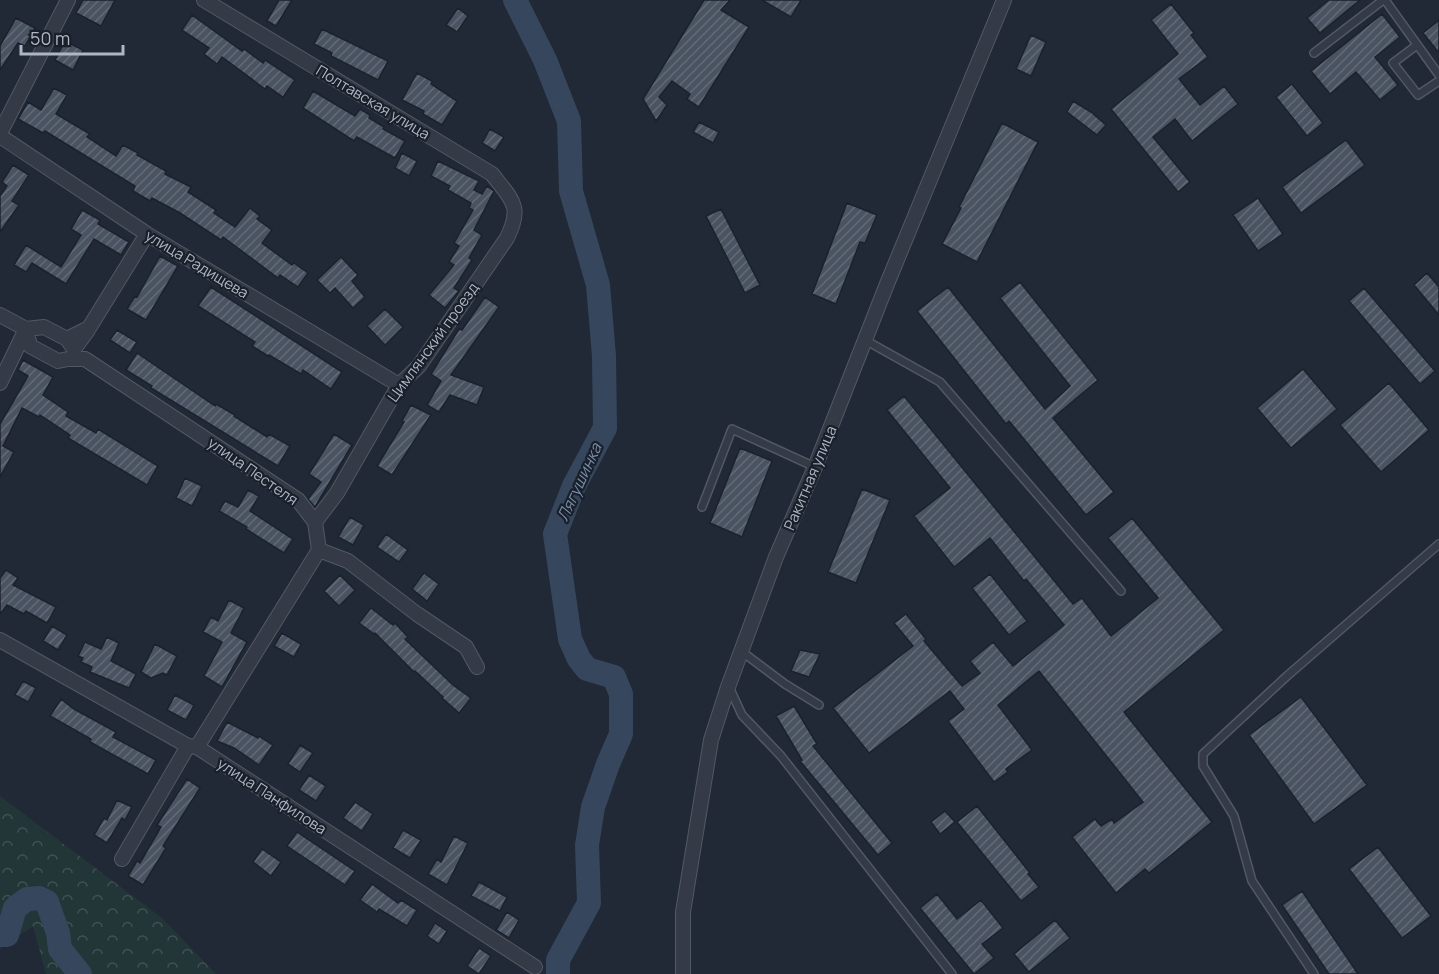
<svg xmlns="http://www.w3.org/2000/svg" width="1439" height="974" font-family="Manrope,sans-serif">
  <defs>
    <pattern id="forest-crowns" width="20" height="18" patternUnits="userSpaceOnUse" patternTransform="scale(1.5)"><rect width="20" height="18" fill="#233637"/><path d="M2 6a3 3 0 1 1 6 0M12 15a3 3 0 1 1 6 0" fill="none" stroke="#405152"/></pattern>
    <pattern id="building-hatch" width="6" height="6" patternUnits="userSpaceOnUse" patternTransform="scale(1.5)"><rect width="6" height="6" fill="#495361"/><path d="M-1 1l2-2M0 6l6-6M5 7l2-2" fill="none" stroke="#616a76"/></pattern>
  </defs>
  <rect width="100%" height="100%" fill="#202935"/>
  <path fill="url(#forest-crowns)" d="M0 796 162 918 216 974H46L33 926 0 949Z"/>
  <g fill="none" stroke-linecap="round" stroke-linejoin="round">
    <path stroke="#36475d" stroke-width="24" d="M515 0 545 60 569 121 571 191 598 285 604 356 605 428 574 486 555 534 570 639 579 659 587 669 614 677 621 694V734L608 764 593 807 587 845 589 903 558 960V974
      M0 935H7L15 908 27 899 39 898 47 902 58 933 60 949 80 974"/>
  </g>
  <path fill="url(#building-hatch)" stroke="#1b222c" stroke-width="1.5" d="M83 0H115L101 26 76 13Z
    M279 0H292L276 26 267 21Z
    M704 0H730L721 10 749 27 699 107 687 99 690 94 672 81 659 97 667 105 656 121 643 99Z
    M762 0H801L791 17Z
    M1329 0H1360L1320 33 1307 18Z
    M1171 4 1194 33 1191 35 1208 57 1179 79 1200 105 1224 86 1238 104 1192 141 1175 119 1153 137 1190 182 1178 192 1111 109 1178 54 1151 20Z
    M458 8 468 16 457 32 446 25Z
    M1382 14 1400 37 1375 57 1398 85 1380 100 1356 72 1330 94 1311 71Z
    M192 15 242 51 244 49 263 63 265 60 295 80 283 97 267 86 265 89 222 57 217 64 204 54 209 48 182 30Z
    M16 18 35 28 25 46 18 43 0 70V46Z
    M1439 20V53L1423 33Z
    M322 29 388 61 378 80 331 56 332 53 314 44Z
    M1031 35 1046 42 1031 76 1016 69Z
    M65 41 83 50 73 70 55 60Z
    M417 73 432 81 431 84 457 101 442 125 423 114 424 111 402 100Z
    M1292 84 1323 123 1307 136 1276 97Z
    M54 88 67 95 56 114 90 134 87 137 116 156 123 145 138 153 137 155 166 171 165 174 191 187 188 192 216 210 214 213 235 227 250 208 260 216 257 219 272 230 262 243 292 265 294 263 308 273 298 287 280 275 278 278 223 237 221 240 180 213 152 198 150 201 133 191 135 186 45 131 43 133 18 119 28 102 41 110Z
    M313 91 355 116 360 109 370 115 369 118 384 127 383 129 405 141 395 158 357 137 354 141 303 108Z
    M1073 101 1091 112 1106 125 1097 135 1067 112Z
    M699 122 719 132 713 143 693 132Z
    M1002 123 1038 142 977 262 942 244 961 208 959 207Z
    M490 129 504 137 495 151 482 143Z
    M1346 140 1365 165 1301 213 1282 187Z
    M402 153 417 161 409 176 395 168Z
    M438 161 479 181 474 190 482 194 487 186 494 191 474 230 482 235 469 258 472 260 454 288 459 291 445 308 429 295 454 265 449 262 459 246 454 243 473 210 469 208 471 203 448 190 450 186 431 176Z
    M13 165 29 175 12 201 19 205 0 232V196L7 186 2 182Z
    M1258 198 1283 234 1258 251 1233 215Z
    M847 203 877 215 865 243 860 242 836 304 812 294Z
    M721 209 760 285 745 293 706 216Z
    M82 210 100 220 98 224 129 242 121 255 94 239 66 284 32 263 26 272 14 265 26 245 61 267 81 235 71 229Z
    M160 256 178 266 146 320 127 309 135 296 137 297Z
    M341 257 358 275 352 281 365 297 353 308 335 288 330 293 317 280Z
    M1427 273 1439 287V315L1414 285Z
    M1020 282 1098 380 1053 418 1114 492 1086 515 1009 421 1006 424 917 311 948 287 1045 409 1070 386 1000 298Z
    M211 287 342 372 331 389 303 370 301 374 269 355 268 356 252 346 255 342 198 306Z
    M1364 288 1435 371 1420 384 1349 301Z
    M485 297 499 307 451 375 484 387 477 405 450 395 439 412 427 405 441 381 431 374 459 329 462 330Z
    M385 309 403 327 385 345 367 326Z
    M117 330 137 342 130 353 110 340Z
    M137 353 215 406 216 404 235 415 234 416 267 437 269 434 290 446 278 466 151 388 152 386 126 370Z
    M23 360 53 377 43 395 68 412 66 416 96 433 98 429 158 466 147 485 68 438 70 435 40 415 39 417 22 408 3 446 14 452 0 477V424L28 376 18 370Z
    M1303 369 1337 409 1291 448 1257 408Z
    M1389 383 1429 430 1381 472 1340 425Z
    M904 396 1073 604 1082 598 1111 636 1158 598 1108 538 1132 518 1224 630 1124 712 1212 822 1149 873 1145 869 1116 893 1072 837 1095 819 1101 826 1112 819 1114 823 1143 802 1039 671 998 705 1032 750 1006 769 1008 772 994 782 948 721 964 709 950 691 869 753 833 708 913 646 894 623 906 614 926 639 924 641 962 686 980 673 970 661 993 642 1013 666 1064 625 1026 579 1024 581 990 538 954 567 914 516 950 488 887 410Z
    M411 405 431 415 392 475 377 466 404 422 402 421Z
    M334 434 352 445 315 507 308 499 321 482 309 474Z
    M740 448 772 461 742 537 710 523Z
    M185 478 202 486 192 506 176 498Z
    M862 489 890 500 856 583 828 572Z
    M248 490 259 496 250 511 293 539 284 553 246 529 247 527 219 511 225 501 238 507Z
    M350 517 364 525 353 545 338 537Z
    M386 534 408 550 399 562 377 547Z
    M6 570 18 578 13 585 56 607 47 623 26 611 24 614 7 605 0 614V578Z
    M424 573 439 584 427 601 412 589Z
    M990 574 1027 621 1009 635 972 588Z
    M340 575 355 590 339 606 324 591Z
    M229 600 244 608 231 633 247 642 222 687 204 676 222 642 203 632 211 617 218 621Z
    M371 608 393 625 395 623 408 637 405 639 453 685 471 698 459 713 442 698 443 697 415 671 414 672 375 633 374 634 359 623Z
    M52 626 67 635 58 650 43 641Z
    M282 633 301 644 294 657 274 646Z
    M107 637 119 643 111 661 136 674 129 688 90 672 92 667 81 662 83 658 78 656 85 642 101 649Z
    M155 644 177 656 167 675 163 673 151 678 141 672Z
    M800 650 820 654 809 677 791 671Z
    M23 681 36 688 28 702 15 695Z
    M175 695 194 705 186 720 167 710Z
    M1301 697 1367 785 1314 824 1249 735Z
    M61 699 74 709 116 732 113 737 156 760 148 774 90 742 91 739 50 716Z
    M794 706 817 744 813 746 892 843 878 855 800 761 802 760 776 716Z
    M227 722 258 738 259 736 273 745 259 765 234 748 217 741Z
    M300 745 313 753 300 772 288 764Z
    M309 775 326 786 316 801 299 790Z
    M187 779 200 788 163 846 166 848 143 885 128 876 137 861 140 863 161 827 157 825Z
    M117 800 132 807 125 820 122 818 107 843 94 835 104 818 107 820Z
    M355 802 373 814 362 831 343 818Z
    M977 806 1030 873 1028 874 1039 887 1021 901 957 822Z
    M945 811 955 822 940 834 931 822Z
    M403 830 421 840 410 858 393 848Z
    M297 832 355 871 345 885 287 846Z
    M454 836 468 843 447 885 428 874 437 859 441 862Z
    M1378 847 1431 916 1402 938 1349 869Z
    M262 849 281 862 271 876 253 862Z
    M479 882 507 897 500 911 471 896Z
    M372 884 398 903 401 900 417 910 407 926 379 909 377 912 360 900Z
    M1302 891 1358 974H1329L1282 905Z
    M937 894 957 919 981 900 1003 928 982 944 994 958 974 974 920 908Z
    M507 912 519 920 509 938 496 930Z
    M1055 920 1070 938 1029 972 1014 954Z
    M435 923 447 931 439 944 427 936Z
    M479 948 491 956 479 974 467 966Z"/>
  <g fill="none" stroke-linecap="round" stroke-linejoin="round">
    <g stroke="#515964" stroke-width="10">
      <path id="service" d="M1385 0 1439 75
        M1417 45 1393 63 1418 95 1439 81
        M1314 53 1383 0
        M865 340 940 382 1121 591
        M702 507 732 429 815 467
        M741 651 785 684 819 705
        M730 689 742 715 781 756 952 974
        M1314 974 1252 881 1234 816 1203 766V754L1287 676 1439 544"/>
    </g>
    <g stroke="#515964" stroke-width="16">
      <path id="minor" d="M204 0 492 174C512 200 523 206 507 238L419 366 399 385 337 493 315 522
        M0 133 68 0
        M0 136 147 234 399 385
        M0 315 26 329 30 346 58 361 68 359H85L298 500 315 522 319 550 348 561 417 614 466 647 477 667
        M67 339 74 349 88 330
        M0 383 26 329 44 327 67 339 89 328 147 234
        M0 640 188 746 197 747 535 967
        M197 747 319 550
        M122 859 188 746
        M683 974V912L711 740 728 687 776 557 815 467 887 284 1004 0"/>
    </g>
    <use href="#service" stroke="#343b46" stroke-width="7"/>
    <use href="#minor" stroke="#343b46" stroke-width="14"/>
  </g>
  <g text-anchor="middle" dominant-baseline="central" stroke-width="4.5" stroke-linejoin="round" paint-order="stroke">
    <g font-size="15" fill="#aeb6c3" stroke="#19202a">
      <text transform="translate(373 102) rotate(31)">Полтавская улица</text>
      <text transform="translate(197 264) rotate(31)">улица Радищева</text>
      <text transform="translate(433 342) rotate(-54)">Цимлянский проезд</text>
      <text transform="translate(253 471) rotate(35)">улица Пестеля</text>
      <text transform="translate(810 478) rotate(-67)">Ракитная улица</text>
      <text transform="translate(272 796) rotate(33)">улица Панфилова</text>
    </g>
    <g font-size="16" font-style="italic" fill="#778daa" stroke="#19202a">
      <text transform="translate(579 482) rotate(-65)">Лягушинка</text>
    </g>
  </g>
  <path d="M21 45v9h102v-9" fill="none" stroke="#aeb6c3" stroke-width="3"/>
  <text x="30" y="45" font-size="18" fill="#aeb6c3" stroke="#19202a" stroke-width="4.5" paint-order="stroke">50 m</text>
</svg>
